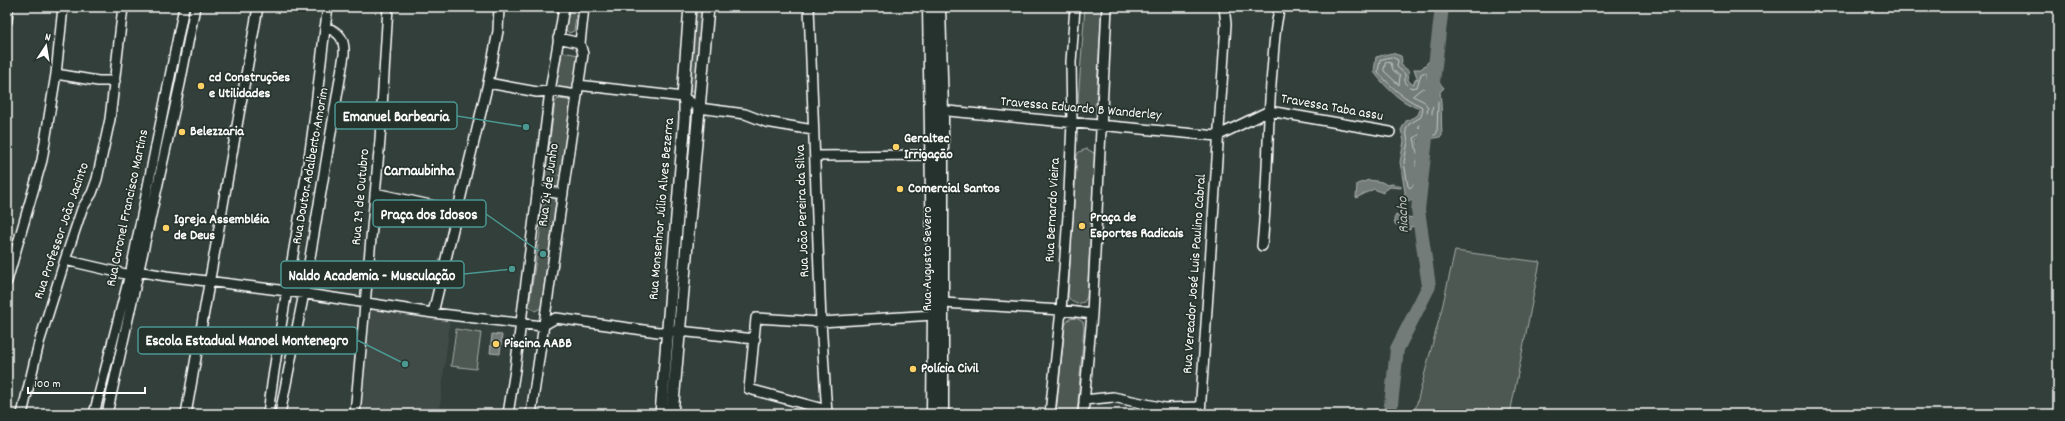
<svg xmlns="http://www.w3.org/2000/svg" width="2065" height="421" font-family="Dekko,sans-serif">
  <rect width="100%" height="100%" fill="#333f3a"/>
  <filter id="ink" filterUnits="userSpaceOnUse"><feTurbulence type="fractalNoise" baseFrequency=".025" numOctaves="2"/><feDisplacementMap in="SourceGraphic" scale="8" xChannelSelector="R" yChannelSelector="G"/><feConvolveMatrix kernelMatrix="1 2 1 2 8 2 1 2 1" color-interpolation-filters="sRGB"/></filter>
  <g filter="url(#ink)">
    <path fill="#404c47" d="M370 308 450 320 439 414H408L362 408Z"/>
    <path fill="#4d5853" stroke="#a6aca9" d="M569 7H577V9L574 31 569 33 566 30Z
      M695 7H703L695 91 693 92 689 91Z
      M1085 7H1102L1096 103 1094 106 1088 110 1081 107 1078 101Z
      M562 52 579 55 573 90 556 87Z
      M558 99 568 100 571 104 559 186 551 188 544 183 555 102Z
      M690 122 693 123 676 323 674 324 672 323Z
      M1087 149 1094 153 1095 157 1087 297 1084 302 1077 304 1071 301 1068 296 1077 155 1079 152Z
      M548 196 555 198 556 201 541 308 535 311 529 306 545 199Z
      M1455 251 1540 262 1510 414H1414L1442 308Z
      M1076 318 1083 322 1084 327 1077 414H1056L1065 325 1069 319Z
      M456 329 481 333 476 369 451 366Z"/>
    <path fill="#737b78" stroke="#abb0ae" d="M1392 53 1401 56 1402 61 1401 65 1409 71 1408 80 1413 85 1416 78 1418 80 1414 69H1421L1431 59 1434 62C1430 68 1432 74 1429 81H1438L1444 88 1440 92C1442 107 1441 121 1442 136 1433 141 1424 135 1417 140L1420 152 1429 154 1430 158 1420 162V167L1426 169 1427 179 1415 190 1413 201 1404 200 1405 192 1400 162 1404 141 1401 130 1406 121 1418 115 1420 109C1401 103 1386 88 1374 72L1376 57Z
      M1369 180 1382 182 1387 185 1392 184 1401 186V188L1390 187 1383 192V193L1374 189 1356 198 1357 184Z
      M1396 215 1404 219 1407 217 1414 218 1422 217V225L1410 227V230L1395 224 1394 219Z
      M492 334 502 335 500 354 490 353Z"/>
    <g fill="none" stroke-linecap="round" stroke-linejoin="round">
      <path stroke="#c7cac9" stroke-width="1" d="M1392 57 1398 60 1397 67 1405 74V82L1411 88 1417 87 1421 74 1425 72 1427 74V83L1436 85 1438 88 1436 92 1438 103 1437 133 1435 135 1420 134 1414 138 1418 157 1416 161V167L1423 174 1422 177 1410 188 1408 186 1404 162 1408 142 1406 130 1409 124 1421 117 1423 109 1421 106C1404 99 1390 86 1378 72L1380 60Z
        M1386 62 1391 63 1393 70 1400 76 1399 85 1384 71Z
        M1423 88 1431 91 1433 104 1430 130 1418 127 1426 119 1428 108 1425 102 1413 96Z"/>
      <path stroke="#737b78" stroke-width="14" d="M1431 99 1442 7
        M1390 414 1397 349 1429 286 1418 210 1428 120"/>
      <g stroke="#fff" stroke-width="12">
        <path id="minor" d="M809 7 821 322 827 414
          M7 21 8 7
          M558 38 580 43
          M56 74 98 81H115
          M488 83 537 92 550 91 577 95
          M578 85 683 97 699 108 745 114 766 122 813 130
          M937 110 1217 136
          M1269 111 1390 132
          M1217 136 1269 111
          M815 156 932 155
          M537 190 563 194
          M375 193 458 211
          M1262 246C1268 188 1267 129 1272 71 1274 50 1274 28 1280 7
          M65 260 134 276
          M131 270 166 276 287 291 433 313 542 326 556 318 658 332 679 331 755 339
          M7 281 42 160 56 74 63 7
          M943 303 1061 310 1092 314
          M433 313 488 83 498 31 499 7
          M1084 400 1113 397 1165 408 1200 407
          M827 410 749 389 756 318 821 322 934 315
          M22 414 39 343 65 260 82 209 92 193 97 179 110 119 123 7
          M94 414 131 270 184 7
          M107 414 180 84 195 7
          M186 414 258 7
          M268 414C279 326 297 239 310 151 317 103 321 55 328 7
          M280 414 304 293 344 55C345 39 340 32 325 27
          M355 414 380 140 388 7
          M508 414 515 370 550 91 564 7
          M531 414 583 54 580 43 584 7
          M1050 414 1061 310 1068 216 1072 122 1071 62 1075 7
          M1083 414 1092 314 1107 7
          M1200 414 1226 24 1224 7"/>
      </g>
      <g stroke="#fff" stroke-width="14">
        <path id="tertiary" d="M661 414 685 118V102L683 97 690 7
          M672 414 708 7"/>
      </g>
      <g stroke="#fff" stroke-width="15">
        <path id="secondary" d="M929 7 934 315 933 414
          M939 7 942 111V414"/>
      </g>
      <use href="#minor" stroke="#26332d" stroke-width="9"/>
      <use href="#tertiary" stroke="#26332d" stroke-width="11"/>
      <use href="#secondary" stroke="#26332d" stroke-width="12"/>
    </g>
  </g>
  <g fill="#ffd166" stroke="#26332d" stroke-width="1.5">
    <circle cx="201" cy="86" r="4"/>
    <circle cx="182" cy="132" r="4"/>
    <circle cx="896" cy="147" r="4"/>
    <circle cx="900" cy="189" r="4"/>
    <circle cx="1082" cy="226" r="4"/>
    <circle cx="166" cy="228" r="4"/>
    <circle cx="496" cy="344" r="4"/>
    <circle cx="913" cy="369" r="4"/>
  </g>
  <g text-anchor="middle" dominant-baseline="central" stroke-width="3.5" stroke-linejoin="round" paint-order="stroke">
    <g font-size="14" font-weight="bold" fill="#fff" stroke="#26332d" text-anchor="start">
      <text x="209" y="78">cd Construções<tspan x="209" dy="16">e Utilidades</tspan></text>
      <text x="190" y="132">Belezzaria</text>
      <text x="904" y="139">Geraltec<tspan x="904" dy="16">Irrigação</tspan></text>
      <text x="908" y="189">Comercial Santos</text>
      <text x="1090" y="218">Praça de<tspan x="1090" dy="16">Esportes Radicais</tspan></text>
      <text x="174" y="220">Igreja Assembléia<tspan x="174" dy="16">de Deus</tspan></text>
      <text x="504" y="344">Piscina AABB</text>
      <text x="921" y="369">Polícia Civil</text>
    </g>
    <g font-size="14" fill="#fff" stroke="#26332d">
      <text transform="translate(1332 108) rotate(10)">Travessa Taba assu</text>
      <text transform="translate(1081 109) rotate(5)">Travessa Eduardo B Wanderley</text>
      <text transform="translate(311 166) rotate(-80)">Rua Doutor Adalberto Amorim</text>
      <text transform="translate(549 185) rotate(-82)">Rua 24 de Junho</text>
      <text transform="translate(361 197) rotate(-85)">Rua 29 de Outubro</text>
      <text transform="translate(128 208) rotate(-78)">Rua Coronel Francisco Martins</text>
      <text transform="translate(662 209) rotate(-85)">Rua Monsenhor Júlio Alves Bezerra</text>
      <text transform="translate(1053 210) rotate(-87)">Rua Bernardo Vieira</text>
      <text transform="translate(803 211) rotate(-92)">Rua João Pereira da Silva</text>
      <text transform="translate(62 231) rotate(-71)">Rua Professor João Jacinto</text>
      <text transform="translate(928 259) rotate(-90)">Rua Augusto Severo</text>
      <text transform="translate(1195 274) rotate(-86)">Rua Vereador José Luis Paulino Cabral</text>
    </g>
    <g font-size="15" font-weight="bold" fill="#fff" stroke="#26332d">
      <text x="419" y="172">Carnaubinha</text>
    </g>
    <g font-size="15" font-style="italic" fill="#b9bdbc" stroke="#26332d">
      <text transform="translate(1404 215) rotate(-92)">Riacho</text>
    </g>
  </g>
  <path fill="none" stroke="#4b9892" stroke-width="1.5" d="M526 127L457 116M543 254L486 214M512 269L464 274M405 364L357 340"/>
  <g fill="#4b9892" stroke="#26332d" stroke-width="1.5">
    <circle cx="526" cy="127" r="4"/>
    <circle cx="543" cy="254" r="4"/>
    <circle cx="512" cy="269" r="4"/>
    <circle cx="405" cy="364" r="4"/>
  </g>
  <g fill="#26332d" stroke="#4b9892" stroke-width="1.5">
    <rect x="335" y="102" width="122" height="27" rx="4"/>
    <rect x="373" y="200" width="113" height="27" rx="4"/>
    <rect x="281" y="261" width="183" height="27" rx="4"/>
    <rect x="138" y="327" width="219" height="27" rx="4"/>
  </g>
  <g font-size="15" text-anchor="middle" font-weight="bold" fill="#fff">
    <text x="396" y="121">Emanuel Barbearia</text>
    <text x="429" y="219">Praça dos Idosos</text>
    <text x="372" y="280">Naldo Academia - Musculação</text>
    <text x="247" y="345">Escola Estadual Manoel Montenegro</text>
  </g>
  <rect width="2065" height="421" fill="none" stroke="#26332d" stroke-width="24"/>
  <rect x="12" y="12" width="2041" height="397" fill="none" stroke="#fff" stroke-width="1.5" filter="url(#ink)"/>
  <g transform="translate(46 46) rotate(12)" stroke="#26332d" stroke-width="3" paint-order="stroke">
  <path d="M0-3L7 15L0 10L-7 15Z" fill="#ffffff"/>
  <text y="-6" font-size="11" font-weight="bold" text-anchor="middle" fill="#ffffff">N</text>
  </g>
  <path d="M28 387v6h117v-6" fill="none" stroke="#ffffff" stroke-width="2"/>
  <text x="34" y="387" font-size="12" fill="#ffffff" stroke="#26332d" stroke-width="3" paint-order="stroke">100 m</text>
</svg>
